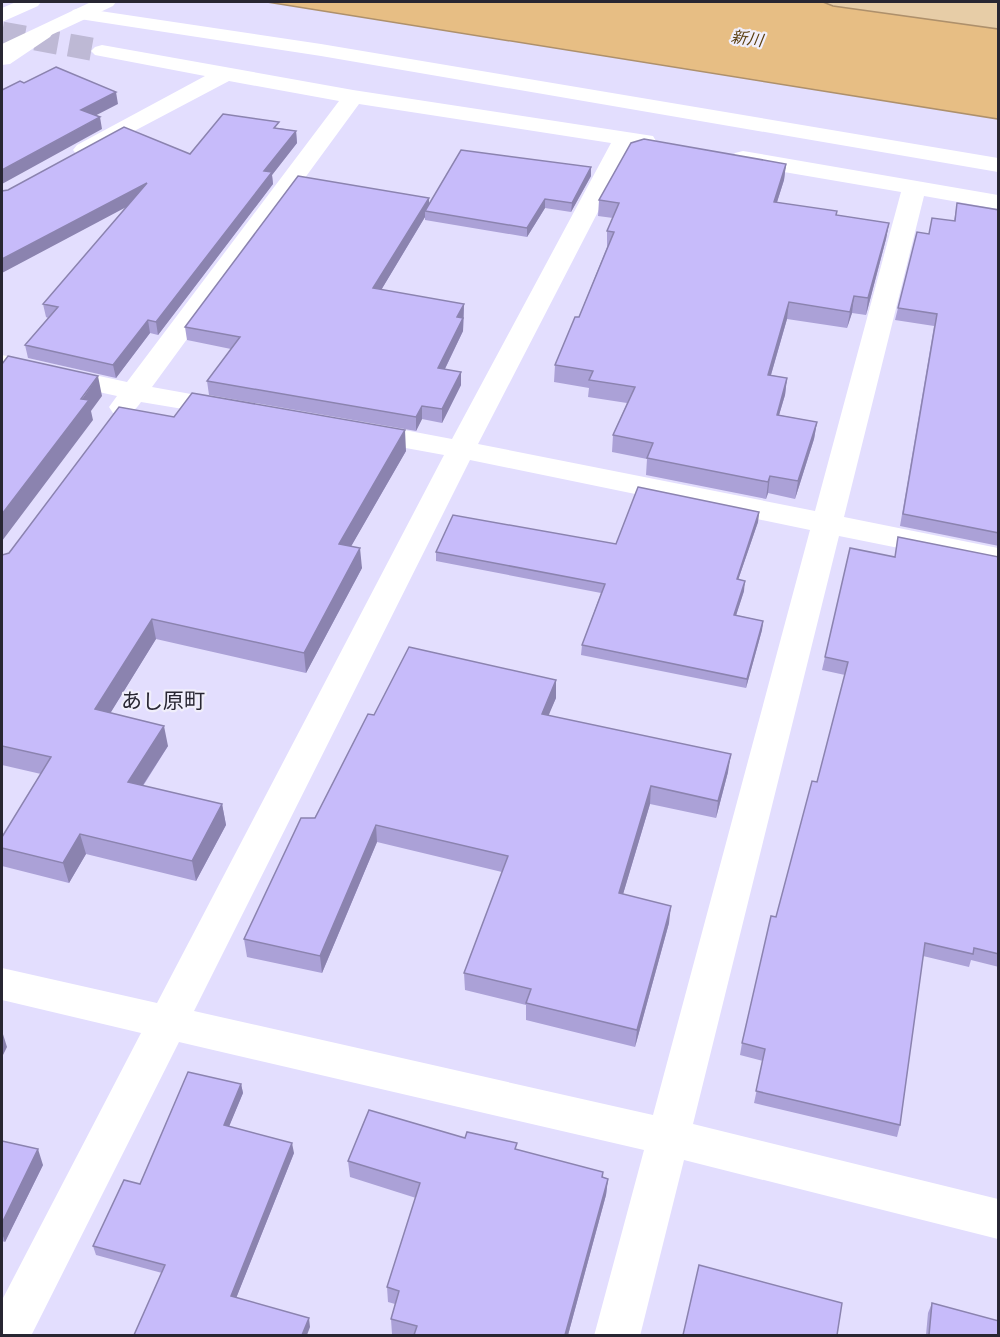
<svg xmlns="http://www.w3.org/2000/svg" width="1000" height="1337" font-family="'Noto Sans','Noto Sans JP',sans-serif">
  <rect width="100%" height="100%" fill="#e3defe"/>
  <path fill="#e7cda7" d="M823 2H998V29L833 6Z"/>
  <path fill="#e7be84" stroke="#ae906b" stroke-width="1.5" d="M267 2H823L833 6 998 29V119Z"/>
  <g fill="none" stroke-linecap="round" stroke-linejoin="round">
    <path stroke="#beb9d5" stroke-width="23" stroke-dasharray="23 11" stroke-linecap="butt" d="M2 33 102 51"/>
    <path fill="#fff" fill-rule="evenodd" d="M80 8 321 44 998 158V172L321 56 73 18 70 14 73 10Z
      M43 27 50 29 53 33 50 37 10 64 2 65V50Z
      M102 45 353 90 653 136 656 141 653 146H632L478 444 815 511 901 192 743 165 735 163 731 158 735 153 743 151 998 195V209L924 196 844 517 998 548V568L839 536 693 1124 998 1199V1239L684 1160 640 1336H594L644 1150 179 1042 31 1336H2V1300L141 1033 2 1000V968L157 1003 444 455 362 440 352 437 348 431 352 425 362 422 452 439 611 143 359 104 152 387 241 403 245 409 241 415 231 417 141 402C133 413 128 417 113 413L109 407 117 396 2 371V355L127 382 339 101 229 81 85 157 77 155 73 150 77 145 205 76 95 55 91 51 95 47ZM470 460 810 530 653 1115 194 1011Z"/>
    <path fill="#fff" fill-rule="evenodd" d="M16 2H41L38 6 2 22V8Z
      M91 2H116L113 6 2 58V44Z"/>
  </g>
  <path fill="#aba1d7" d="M279 128 296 131 297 143 272 175 273 184 158 335 150 333 116 378 28 358 25 345 48 318 46 317 43 304 126 208 190 154Z
    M786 164 784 180 777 202 837 215 889 223 886 239 866 315 852 313 847 328 787 319 771 375 787 378 785 395 779 415 817 422 814 439 795 499 768 493 766 499 646 475 647 459 612 452 613 435 627 403 588 397 589 388 554 382 555 365 579 317 607 247V231L613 218 598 216 599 200Z
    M591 167V176L571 212 545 208 527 237 425 220V217L381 290 464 304 463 331 445 369 461 372V385L442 423 422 419 416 431 209 395 207 381 231 349 187 340 185 327 429 198V205Z
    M957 203 999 210V546L900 526 934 326 895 320 898 308 929 234 954 221Z
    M174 417 406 451 351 546 362 568 306 673 156 639 110 713 168 746 143 786 222 804 226 825 196 881 86 854 69 883 2 866V837L41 774 2 765V555L9 553Z
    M759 512 758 522 738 580 744 591 736 615 763 621 762 630 746 688 581 655 582 645 601 593 436 561V552L616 544Z
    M894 557H999V967L971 960 969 967 923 956 900 1125 897 1137 754 1103 763 1061 740 1055 742 1043 776 917 817 782 845 675 822 670 825 657Z
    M556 680V698L548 715 728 772 716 818 650 804 623 894 669 923 635 1047 526 1020V1005L465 990 464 973 502 872 377 842 322 973 247 957 244 939 374 715Z
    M241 1084 243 1093 229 1126 294 1153 236 1298 310 1327 162 1273 96 1255 93 1246 140 1184Z
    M465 1138 603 1172V1178L608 1179 606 1195 568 1335H399L392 1334 391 1319 395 1304 388 1302 387 1287 416 1198 350 1177 348 1161Z
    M2 1141 43 1165 5 1242 2 1241Z
    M932 1303 999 1335H926L928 1313Z"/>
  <path fill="#8b83af" d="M116 92 118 104 83 122 81 110Z
    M100 117 102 129 2 184V170Z
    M296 131 297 143 272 175 273 184 158 335 156 322 264 171Z
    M786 164 784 180 772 218 774 202Z
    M591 167V176L571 212 572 203Z
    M147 183 149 195 2 273V259Z
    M429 198V211H425V217L374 302 373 288Z
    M545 199V208L527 237V228Z
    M889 223 886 239 866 315 868 298Z
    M854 296 852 313 847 328 850 312Z
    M789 302 787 319 766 392 768 375Z
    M464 304 463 331 439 381 438 368 457 317Z
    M148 320 150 333 116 378 113 365Z
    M461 372V385L442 423V409Z
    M98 376 102 396 91 411 93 420 2 541V514Z
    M787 378 785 395 774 432 777 415Z
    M422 406V419L416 431V417Z
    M817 422 814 439 795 499 798 481Z
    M405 430 406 451 341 564 339 544Z
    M770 476 768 493 766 499 768 482Z
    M759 512 758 522 735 589 737 579Z
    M360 548 362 568 306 673 304 653Z
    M745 581 744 591 733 625 734 615Z
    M152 619 156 639 100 730 95 709Z
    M763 621 762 630 746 688 747 679Z
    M556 680V698L542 731V714Z
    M164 726 168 746 132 802 128 782Z
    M731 754 728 772 716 818 718 801Z
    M651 786 650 804 618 911 619 893Z
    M222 804 226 825 196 881 192 861Z
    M376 825 377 842 322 973 320 956Z
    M80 834 86 854 69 883 63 863Z
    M671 906 669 923 635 1047 637 1030Z
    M2 1031 7 1047 2 1057Z
    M241 1084 243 1093 226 1134 224 1125Z
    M292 1143 294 1153 233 1306 231 1296Z
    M38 1149 43 1165 5 1242 2 1233V1223Z
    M608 1179 606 1195 568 1335H565Z
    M309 1318 310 1327 307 1335H302Z"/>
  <path fill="#c7bbfa" stroke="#8b83af" stroke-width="1.5" d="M56 67 116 92 81 110 100 117 2 170V90L20 81 24 83Z
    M223 114 279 122 274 128 296 131 264 171 272 172 156 322 148 320 113 365 25 345 58 307 43 304 147 183 2 259V191L8 190 124 127 190 154Z
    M644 139 786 164 774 202 837 211 836 215 889 223 868 298 854 296 850 312 789 302 768 375 787 378 777 415 817 422 798 481 770 476 768 482 647 458 653 443 613 435 635 387 589 380 593 371 555 365 575 317H579L614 232 607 231 619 203 599 200 631 143Z
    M461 150 591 167 572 203 545 199 527 228 425 211Z
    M298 176 429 198 373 288 464 304 457 317 463 318 438 368 461 372 442 409 422 406 416 417 207 381 240 337 185 327Z
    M957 203 999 210V533L903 514 937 314 898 308 917 232 929 234 932 218 955 221Z
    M8 356 98 376 81 399 89 400 2 514V364Z
    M192 393 405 430 339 544 360 548 304 653 152 619 95 709 164 726 128 782 222 804 192 861 80 834 63 863 2 848V837L51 757 2 746V555L9 553 119 407 174 417Z
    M638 487 759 512 737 579 745 581 734 615 763 621 747 679 582 645 605 584 436 552 453 515 616 544Z
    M898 537 999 557V954L974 948 973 954 925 943 900 1125 756 1091 765 1049 742 1043 771 916 776 917 812 781 817 782 848 662 825 657 850 548 895 557Z
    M409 647 556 680 542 714 731 754 718 801 651 786 619 893 671 906 637 1030 526 1003 531 989 464 973 508 856 376 825 320 956 244 939 301 818H315L368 714 374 715Z
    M188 1072 241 1084 224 1125 292 1143 231 1296 309 1318 302 1335H134L165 1265 93 1246 124 1180 140 1184Z
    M369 1110 465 1138 467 1132 517 1143 515 1149 603 1172 602 1177 608 1179 565 1335H414L417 1326 391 1319 399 1291 387 1287 420 1183 348 1161Z
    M2 1141 38 1149 2 1223Z
    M699 1265 842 1303 837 1335H683Z
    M932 1303 999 1321V1335H929Z"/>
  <g text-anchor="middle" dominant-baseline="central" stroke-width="4.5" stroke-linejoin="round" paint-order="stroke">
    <g font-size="16" font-style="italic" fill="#593d0f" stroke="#f0eefb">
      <text transform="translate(747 38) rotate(8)">新川</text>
    </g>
    <g font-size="21" fill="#282632" stroke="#f0eefb">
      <text x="163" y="700">あし原町</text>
    </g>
  </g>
  <rect width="1000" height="1337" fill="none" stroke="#282632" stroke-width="6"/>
</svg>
